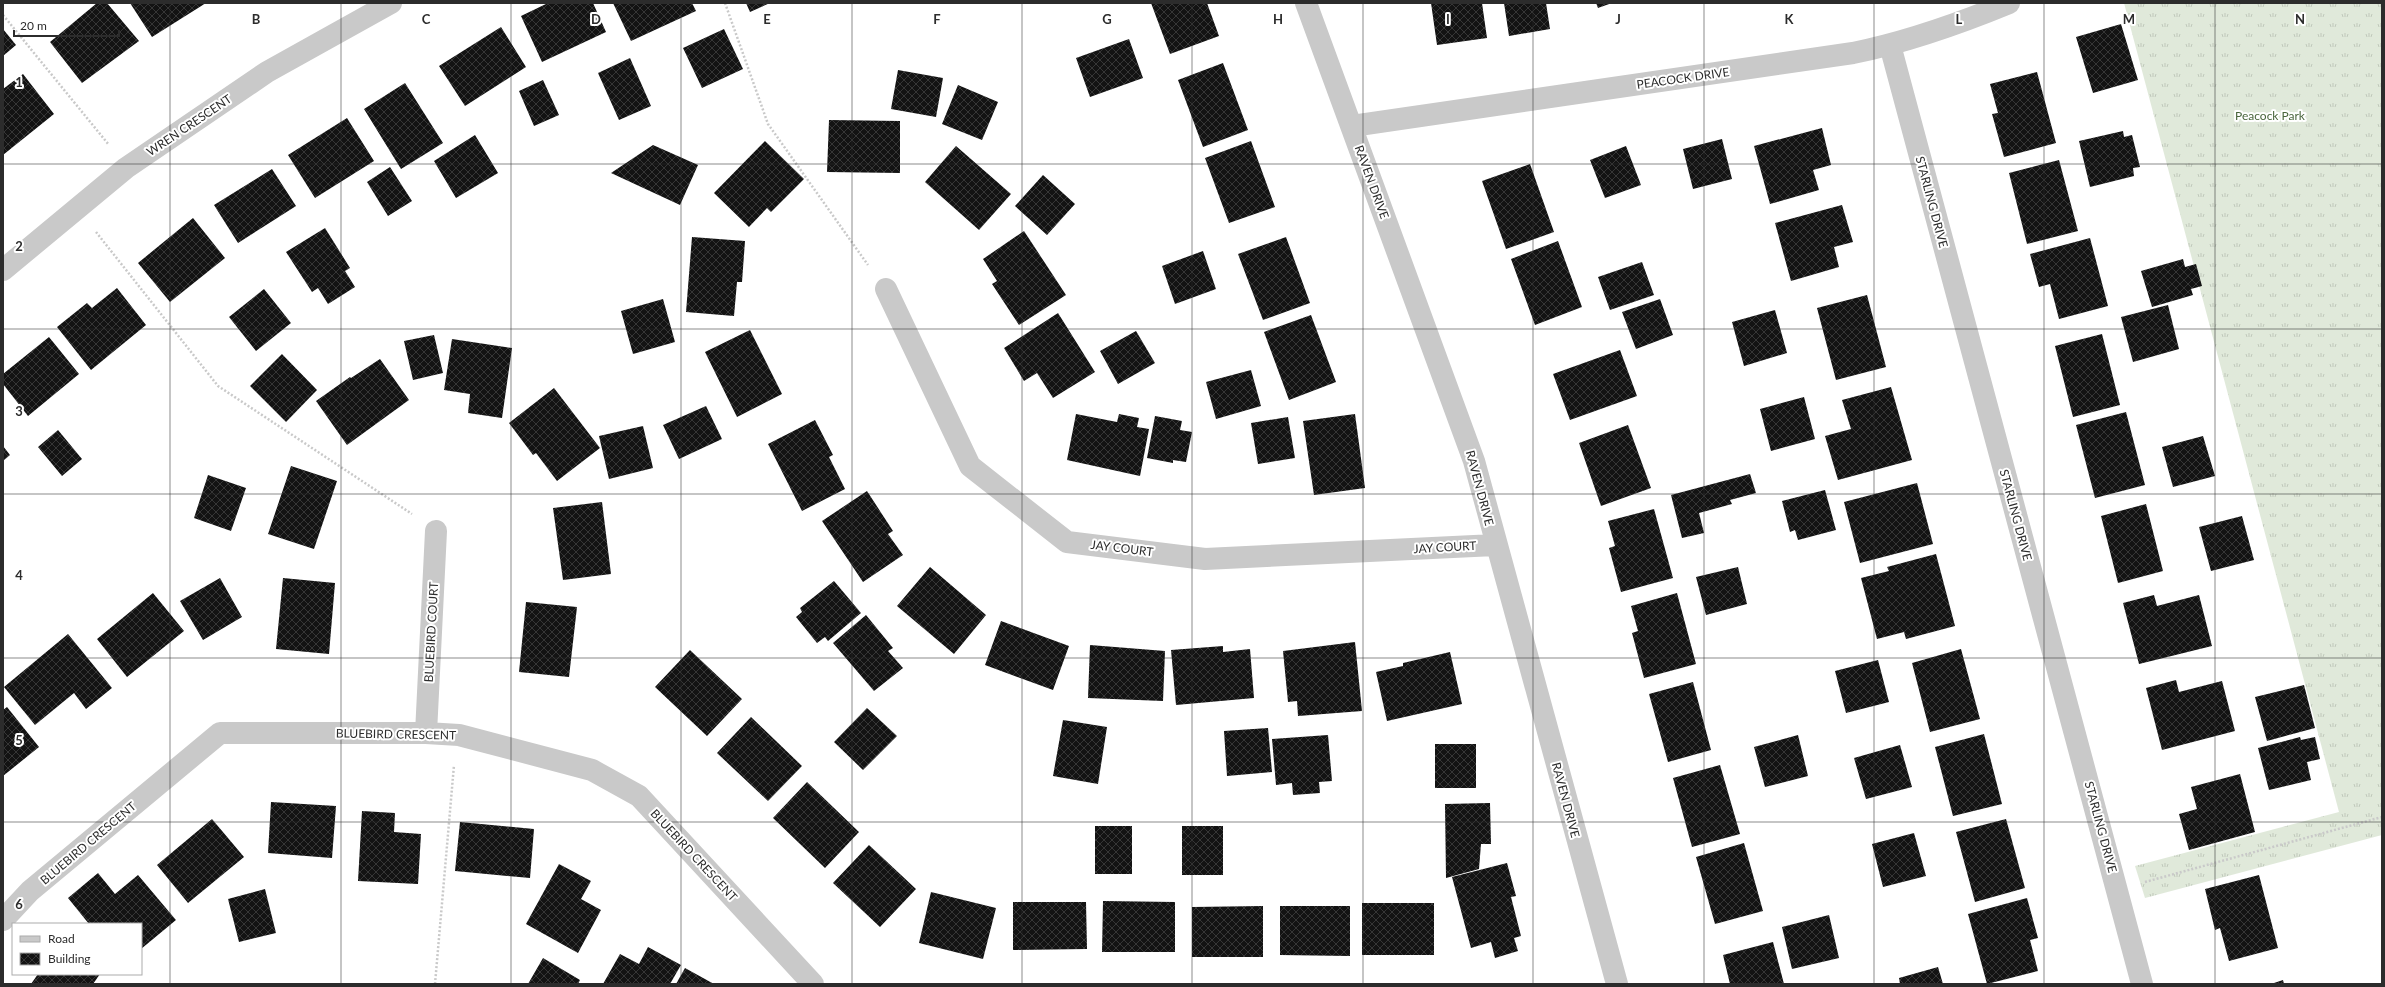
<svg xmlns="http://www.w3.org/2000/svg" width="2385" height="987" font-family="Lato,sans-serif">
  <defs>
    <pattern id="grass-tufts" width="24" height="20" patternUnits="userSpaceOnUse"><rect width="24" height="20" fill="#e0e9da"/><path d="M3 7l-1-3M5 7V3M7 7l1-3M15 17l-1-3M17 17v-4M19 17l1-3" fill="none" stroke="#c0c8bb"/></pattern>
    <pattern id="building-cross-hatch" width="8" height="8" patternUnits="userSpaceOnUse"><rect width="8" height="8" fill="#131313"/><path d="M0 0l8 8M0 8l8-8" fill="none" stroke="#363636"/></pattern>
  </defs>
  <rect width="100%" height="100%" fill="#fff"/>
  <path fill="url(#grass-tufts)" d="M2124 3H2382V835L2145 898 2135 866 2339 812Z"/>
  <path fill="url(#building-cross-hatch)" d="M97 3H107L139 41 82 83 50 42Z
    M130 3H206L152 37Z
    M548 3H593L606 32 542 62 521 16Z
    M613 3H692L696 11 631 41Z
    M746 3H770L750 12Z
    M1151 3H1207L1219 36 1170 54Z
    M1431 3H1482L1487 38 1437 45Z
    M1504 3H1546L1550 29 1509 36Z
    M1596 3H1612L1598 8Z
    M2121 24 2138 80 2093 93 2076 37Z
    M501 27 526 67 465 106 439 66Z
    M3 29 16 45 3 56Z
    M724 29 743 69 702 88 683 48Z
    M1129 39 1143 78 1090 97 1076 58Z
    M630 58 651 106 619 120 598 73Z
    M1223 63 1248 130 1203 147 1178 80Z
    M898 70 943 78 936 117 891 109Z
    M2037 72 2056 143 2004 157 1992 114 1998 113 1990 84Z
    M23 74 54 114 3 155V89Z
    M543 80 559 115 534 126 519 91Z
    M405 83 443 143 401 169 364 109Z
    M958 85 998 102 982 140 942 124Z
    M347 118 374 161 315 198 288 155Z
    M829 120 900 121V173L827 172Z
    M1822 128 1831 165 1813 170 1819 190 1770 204 1754 146Z
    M2123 131 2124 137 2132 135 2140 167 2133 168 2134 176 2090 187 2079 141Z
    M475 135 498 173 456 198 434 161Z
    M1722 139 1732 179 1693 189 1683 149Z
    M765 141 804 179 771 212 767 208 749 227 714 193Z
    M1251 141 1275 207 1229 223 1205 158Z
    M653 145 698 165 680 205 611 173Z
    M956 146 1011 194 979 230 925 182Z
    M1626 146 1641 185 1605 198 1590 160Z
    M2059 160 2078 231 2027 244 2009 173Z
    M1530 164 1554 232 1506 249 1482 181Z
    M390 167 412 201 388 216 367 182Z
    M272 169 296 206 238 243 214 205Z
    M1043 175 1075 204 1047 235 1015 206Z
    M1842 205 1853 242 1834 247 1839 267 1791 281 1775 223Z
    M193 218 225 258 170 302 138 263Z
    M325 228 350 268 345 271 355 287 328 304 318 288 312 292 286 252Z
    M1024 231 1066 295 1019 325 992 284 997 281 983 259Z
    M692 237 745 241 742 282H737L734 316 686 312Z
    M1286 237 1310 303 1263 320 1238 254Z
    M2090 238 2108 306 2059 319 2050 284 2039 287 2030 254Z
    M1558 241 1582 307 1535 325 1511 259Z
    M1203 251 1216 289 1175 304 1162 266Z
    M2183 259 2185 267 2196 264 2202 286 2191 289 2193 295 2152 307 2141 271Z
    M1642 262 1654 295 1610 310 1598 277Z
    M117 288 146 325 91 370 57 327 87 303 92 308Z
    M264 289 291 323 256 351 229 317Z
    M1867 295 1886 367 1836 380 1817 308Z
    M663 299 675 342 633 354 621 311Z
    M1660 299 1673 335 1636 349 1622 312Z
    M2168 305 2179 349 2133 362 2121 317Z
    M1775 310 1787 353 1744 366 1732 322Z
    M1058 313 1095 372 1053 398 1037 373 1024 381 1004 348Z
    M1311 315 1336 382 1289 400 1264 332Z
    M750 330 782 394 737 417 705 352Z
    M1136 331 1155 363 1118 384 1100 351Z
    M2102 334 2120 405 2073 417 2055 346Z
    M434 335 443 373 413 380 404 341Z
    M49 337 79 374 28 416 3 384V374Z
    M452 339 512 348 502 418 468 413 470 394 444 390Z
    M1620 350 1637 396 1570 420 1553 374Z
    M282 354 317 390 286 422 250 386Z
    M380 359 409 400 347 445 316 401 350 377 351 378Z
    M1251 370 1261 406 1216 419 1206 382Z
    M1891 387 1912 460 1838 480 1825 436 1851 429 1842 400Z
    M554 388 600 448 557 481 536 453 533 455 509 423Z
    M1804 397 1815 439 1771 451 1760 409Z
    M706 406 722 439 679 459 663 425Z
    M2126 412 2145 485 2095 498 2076 425Z
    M1076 414 1117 422 1119 414 1139 418 1137 427 1149 429 1140 476 1067 460Z
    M1355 414 1365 488 1314 495 1303 421Z
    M1155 416 1182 421 1180 430 1192 432 1186 462 1173 460V463L1147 458Z
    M1288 417 1295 458 1258 464 1251 423Z
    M815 420 833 455 829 457 845 489 802 511 768 444Z
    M1628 425 1651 488 1601 506 1579 443Z
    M643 426 653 468 609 479 599 436Z
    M58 430 82 459 62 476 38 447Z
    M2203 436 2215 476 2173 487 2162 447Z
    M3 446 10 455 3 461Z
    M291 466 337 481 314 549 268 534Z
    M1750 474 1756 493 1730 500 1732 504 1699 513 1704 533 1682 538 1671 495Z
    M208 475 246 488 231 531 194 518Z
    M1917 483 1933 544 1860 563 1844 502Z
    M1825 490 1836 530 1798 540 1795 530 1790 532 1782 501Z
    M867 491 893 531 888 534 903 555 863 582 822 521Z
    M602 502 611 574 563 580 553 508Z
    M2146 504 2163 571 2118 583 2101 516Z
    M1654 509 1673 578 1621 592 1609 548 1615 546 1608 521Z
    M2242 516 2254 560 2211 571 2199 527Z
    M1936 554 1955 626 1906 639 1904 632 1877 639 1861 578 1889 571 1887 567Z
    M930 567 986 615 954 654 897 606Z
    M1738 567 1747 604 1706 615 1696 577Z
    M220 578 242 617 203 640 180 601Z
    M283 578 335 583 329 654 276 649Z
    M834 581 861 613 828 641 825 637 817 643 796 617 802 612 800 608Z
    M153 593 184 631 127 677 97 639Z
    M1677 593 1696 664 1644 678 1632 633 1638 631 1631 606Z
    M2154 595 2157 606 2199 595 2212 646 2139 664 2123 603Z
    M526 602 577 607 569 677 519 672Z
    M866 615 893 648 888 651 903 668 874 691 833 643Z
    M1001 621 1069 646 1053 690 985 665Z
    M68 634 112 688 86 709 74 693 35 725 4 687Z
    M1355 642 1362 711 1298 716 1297 701 1288 702 1283 651Z
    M1090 645 1165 651 1163 701 1088 698Z
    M1223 646V652L1250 649 1254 698 1176 705 1171 650Z
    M1961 649 1980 719 1930 732 1912 663Z
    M690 650 742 699 707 736 655 687Z
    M1450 652 1462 704 1387 721 1376 672 1403 666V663Z
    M1878 660 1889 702 1846 713 1835 671Z
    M2176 680 2179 692 2222 681 2235 731 2162 750 2146 688Z
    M1693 682 1711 750 1668 762 1649 694Z
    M2304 685 2315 728 2267 741 2255 697Z
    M7 707 39 747 3 776V710Z
    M867 708 897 736 863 770 834 742Z
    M751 717 802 766 768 801 717 753Z
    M1063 720 1107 727 1098 784 1053 776Z
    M1268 728 1272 772 1227 776 1224 731Z
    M1984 734 2002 804 1953 816 1935 747Z
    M1328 735 1332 781 1319 782 1320 793 1293 795 1292 783 1276 785 1272 739Z
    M1798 735 1808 776 1765 787 1754 747Z
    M2300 737 2301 740 2315 737 2320 759 2307 762 2311 780 2269 790 2258 748Z
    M1435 744H1476V788H1435Z
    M1900 745 1912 787 1866 799 1854 758Z
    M1720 765 1740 834 1692 847 1673 778Z
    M2240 774 2255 832 2189 850 2179 814 2197 809 2191 787Z
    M807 782 859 832 825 868 773 818Z
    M271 802 336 806 332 858 268 853Z
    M1490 803 1491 844H1481L1479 869 1446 878 1445 804Z
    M362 811 395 813 394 832 421 834 418 884 358 881Z
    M212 819 244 857 188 903 157 865Z
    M2006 819 2025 888 1975 902 1956 832Z
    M460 822 534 829 530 878 455 871Z
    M1095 826H1132V874H1095Z
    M1182 826H1223V875H1182Z
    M1914 833 1926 876 1883 887 1872 844Z
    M1744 843 1763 911 1715 924 1696 857Z
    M869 845 916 889 880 927 833 883Z
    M1507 863 1516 896 1511 897 1521 936 1514 938 1518 951 1495 958 1491 942 1471 948 1452 877Z
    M559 864 591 881 581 899 601 910 578 953 526 924Z
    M98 873 115 894 138 875 176 920 141 949V924H89L68 898Z
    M2259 875 2278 948 2229 961 2220 928 2215 930 2205 889Z
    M265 889 276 933 239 942 228 899Z
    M931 892 996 908 983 959 919 943Z
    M2027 898 2038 938 2030 940 2038 971 1987 984 1968 914Z
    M1103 901 1175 902V952H1102Z
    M1013 902H1086L1087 949 1013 950Z
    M1362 903H1434V955H1362Z
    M1263 906V957H1192V907Z
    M1280 906H1350V956L1280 955Z
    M1829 915 1839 958 1792 969 1782 927Z
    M1773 942 1784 984H1730L1723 955Z
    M648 947 681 965 670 984H603L620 954 639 964Z
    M543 958 580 980 578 984H528Z
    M1938 967 1943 984H1900L1899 978Z
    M685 968 714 984H676Z
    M38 974H100L93 984H31Z
    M2283 980 2284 984H2271Z"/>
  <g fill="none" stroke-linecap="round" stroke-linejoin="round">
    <path stroke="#c9c9c9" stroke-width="2.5" stroke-dasharray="2 2" stroke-linecap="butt" d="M725 3 768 124 868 265
      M3 15 109 145
      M96 232 218 386 412 514
      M2145 882 2382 817
      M435 984 454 765"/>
    <path stroke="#c9c9c9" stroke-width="22" d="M1306 3 1474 461 1617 984
      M1890 45 2142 984
      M1352 126 1853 53C1907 42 1958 24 2009 3
      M3 270 126 168 267 72 391 3
      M886 289 970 466 1067 542 1205 559 1495 545
      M426 733 436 531
      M3 920 30 891 220 733H426L459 735 592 770 639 796 813 984"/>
  </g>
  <path fill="none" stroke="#2c2c2c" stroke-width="1" stroke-opacity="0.55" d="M170 3V984M341 3V984M511 3V984M681 3V984M852 3V984M1022 3V984M1192 3V984M1363 3V984M1533 3V984M1704 3V984M1874 3V984M2044 3V984M2215 3V984M3 164H2382M3 329H2382M3 494H2382M3 658H2382M3 822H2382"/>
  <g text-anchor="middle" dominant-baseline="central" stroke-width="4" stroke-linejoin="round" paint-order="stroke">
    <g font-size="12" fill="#2c2c2c" stroke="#fff">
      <text transform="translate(1683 78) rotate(-8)">PEACOCK DRIVE</text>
      <text transform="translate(189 125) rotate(-34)">WREN CRESCENT</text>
      <text transform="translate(1372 182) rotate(70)">RAVEN DRIVE</text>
      <text transform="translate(1932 202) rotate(75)">STARLING DRIVE</text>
      <text transform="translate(1480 488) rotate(75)">RAVEN DRIVE</text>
      <text transform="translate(2016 515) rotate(75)">STARLING DRIVE</text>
      <text transform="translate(1445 547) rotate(-3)">JAY COURT</text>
      <text transform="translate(1122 548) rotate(7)">JAY COURT</text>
      <text transform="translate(431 632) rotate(-87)">BLUEBIRD COURT</text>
      <text transform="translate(396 734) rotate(1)">BLUEBIRD CRESCENT</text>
      <text transform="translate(1566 800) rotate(75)">RAVEN DRIVE</text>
      <text transform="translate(2101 827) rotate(75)">STARLING DRIVE</text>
      <text transform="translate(88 843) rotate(-40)">BLUEBIRD CRESCENT</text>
      <text transform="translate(694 855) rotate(47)">BLUEBIRD CRESCENT</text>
    </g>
    <g font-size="12" fill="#49653c" stroke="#fff">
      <text x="2270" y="115">Peacock Park</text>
    </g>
  </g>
  <g font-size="13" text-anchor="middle" font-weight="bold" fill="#2c2c2c" stroke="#fff" stroke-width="4" stroke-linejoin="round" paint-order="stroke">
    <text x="256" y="24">B</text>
    <text x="426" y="24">C</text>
    <text x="596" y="24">D</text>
    <text x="767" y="24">E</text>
    <text x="937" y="24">F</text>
    <text x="1107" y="24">G</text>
    <text x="1278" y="24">H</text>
    <text x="1448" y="24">I</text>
    <text x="1618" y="24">J</text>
    <text x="1789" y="24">K</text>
    <text x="1959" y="24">L</text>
    <text x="2129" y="24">M</text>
    <text x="2300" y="24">N</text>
    <text x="19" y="87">1</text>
    <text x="19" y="251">2</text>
    <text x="19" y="416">3</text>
    <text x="19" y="580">4</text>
    <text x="19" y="745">5</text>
    <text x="19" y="909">6</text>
  </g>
  <rect width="2385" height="987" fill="none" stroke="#2c2c2c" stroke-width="8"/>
  <rect x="12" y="923" width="130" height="52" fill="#ffffff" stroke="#ababab"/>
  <rect x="20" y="936" width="20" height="6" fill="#c9c9c9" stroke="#ababab"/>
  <text x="48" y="943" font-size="12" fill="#2c2c2c">Road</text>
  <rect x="20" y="953" width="20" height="12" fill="url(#building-cross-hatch)" stroke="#ababab"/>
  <text x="48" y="963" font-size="12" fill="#2c2c2c">Building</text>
  <path d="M14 30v6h105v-6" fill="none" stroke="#2c2c2c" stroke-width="2"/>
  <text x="20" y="30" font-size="12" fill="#2c2c2c" stroke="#ffffff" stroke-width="3" paint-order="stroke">20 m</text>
</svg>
